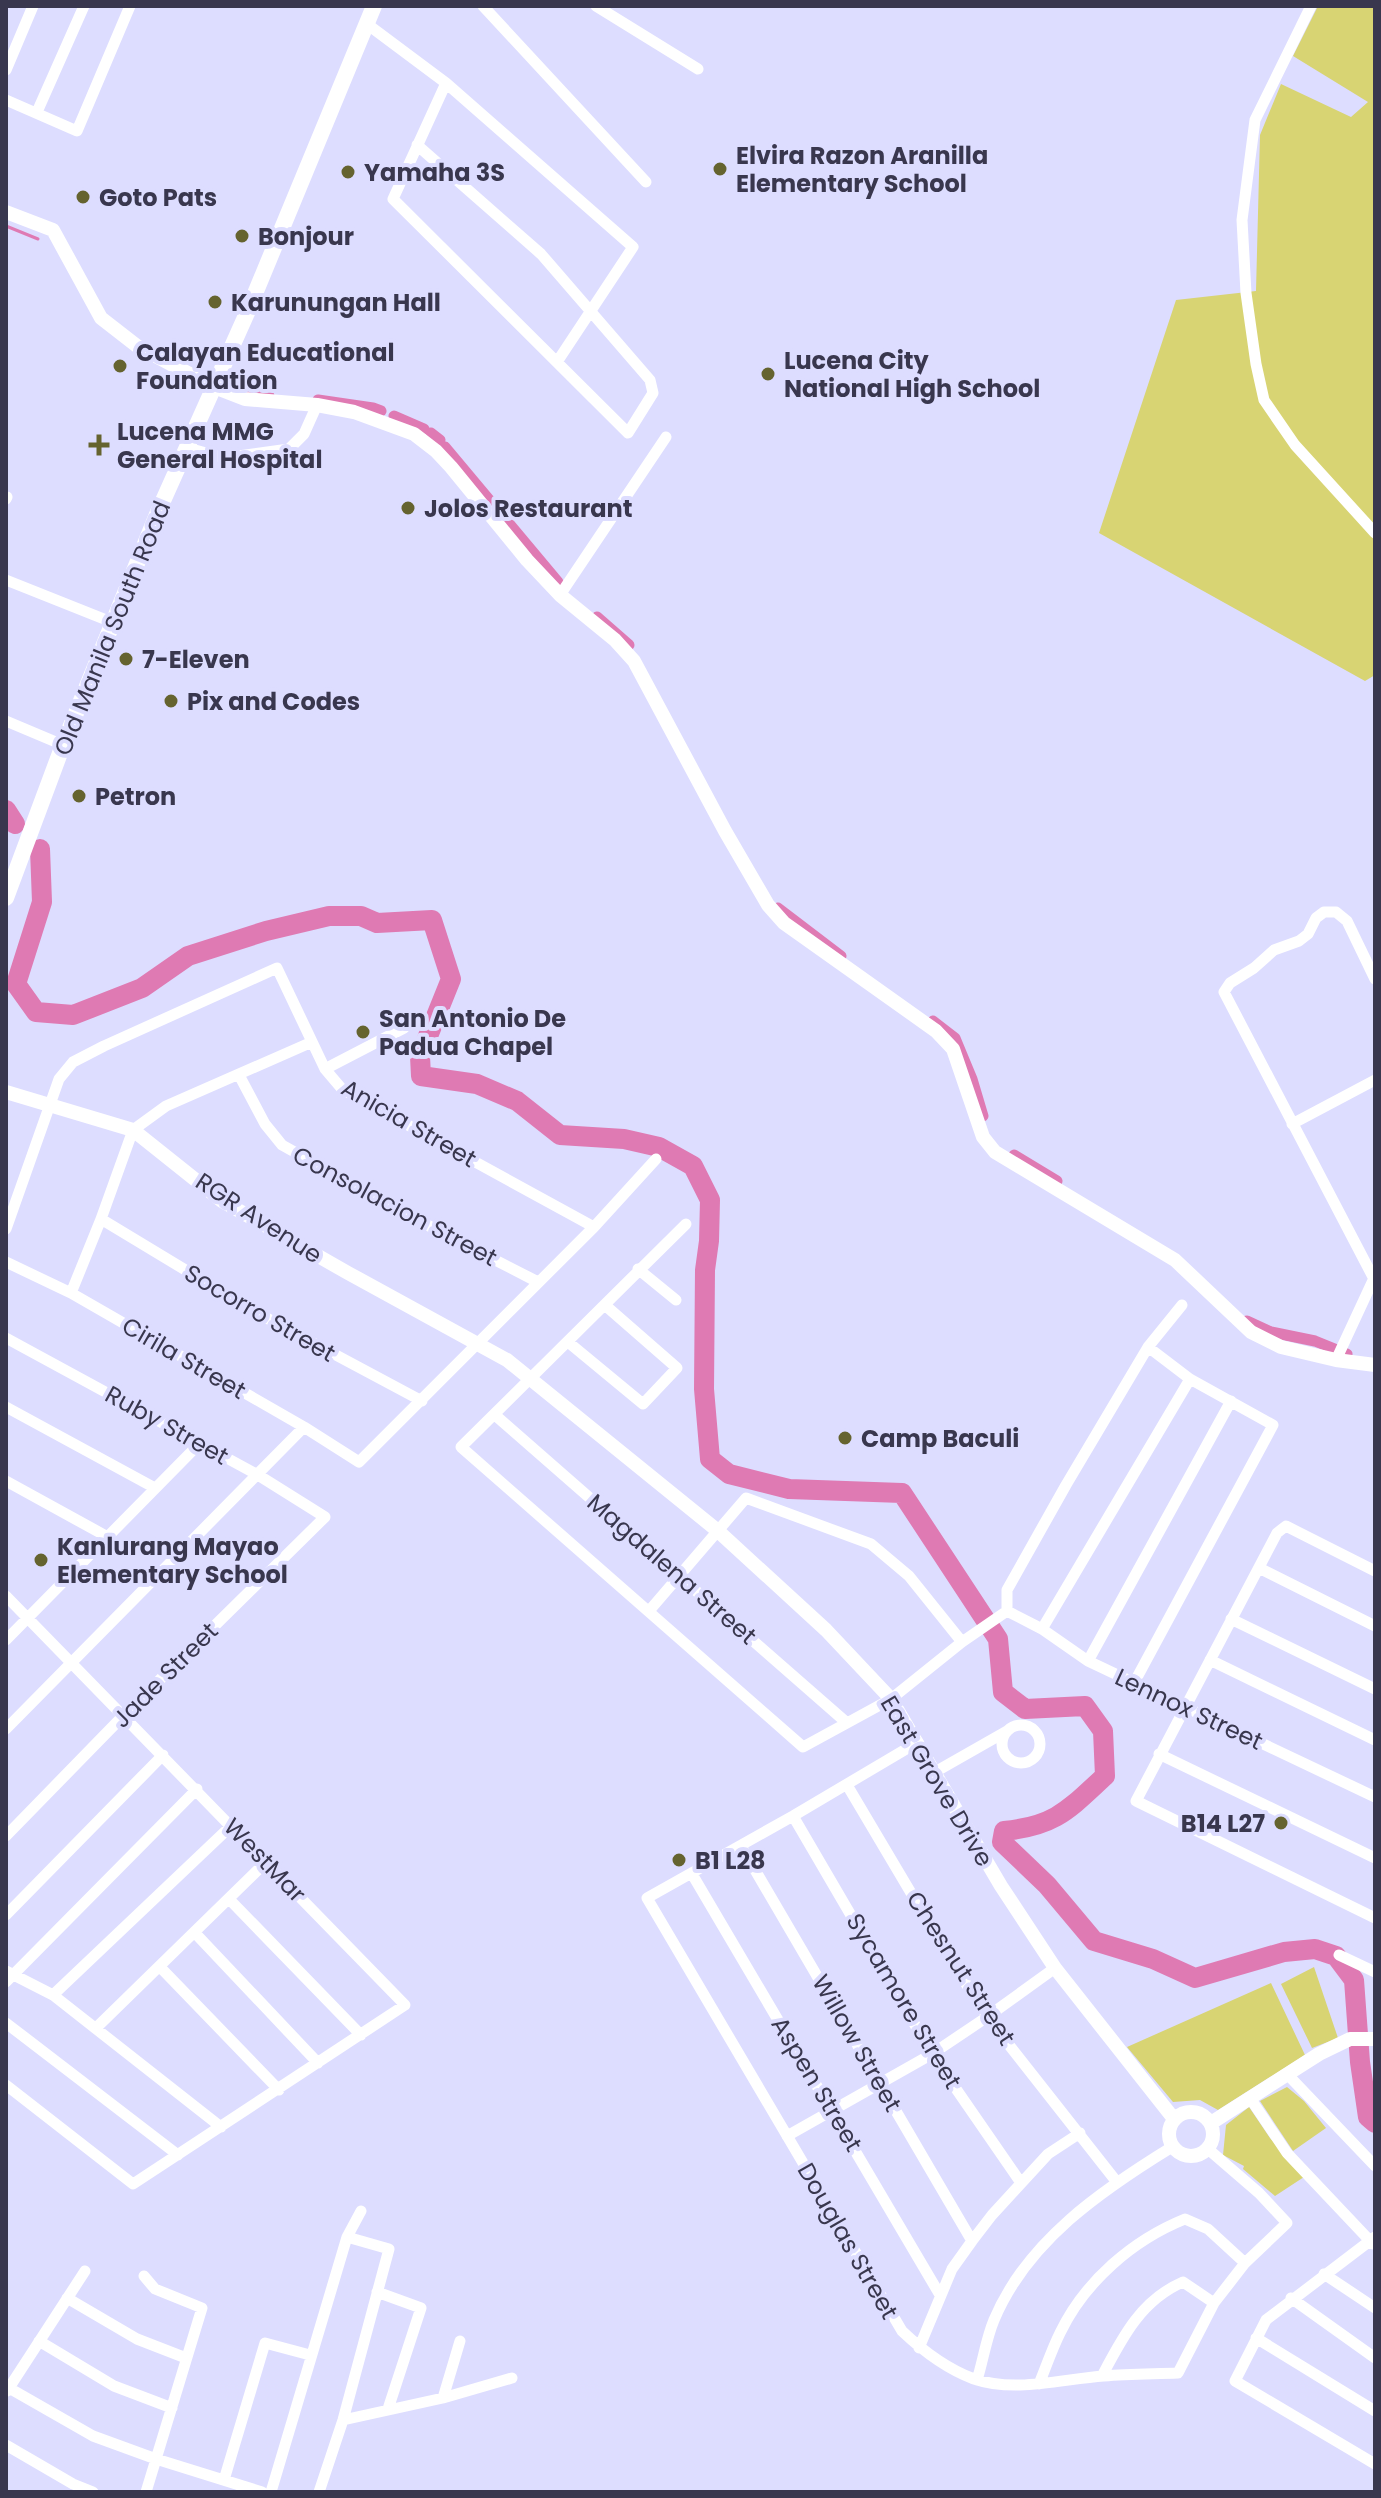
<svg xmlns="http://www.w3.org/2000/svg" width="1381" height="2498" font-family="Poppins,sans-serif">
  <rect width="100%" height="100%" fill="#ddf"/>
  <path fill="#d8d473" d="M1318 6H1375V675L1365 681 1099 533 1176 300 1256 291 1260 135 1281 84 1351 117 1368 102 1293 56Z
    M1314 1967 1338 2038 1312 2048 1281 1984Z
    M1271 1983 1305 2055 1218 2110 1200 2100 1173 2102 1127 2047Z
    M1287 2087 1304 2101 1326 2128 1293 2151 1260 2101Z
    M1249 2107 1270 2138 1304 2177 1275 2196 1243 2169 1244 2166 1223 2155 1226 2125Z"/>
  <g fill="none" stroke-linecap="round" stroke-linejoin="round">
    <path stroke="#df7ab3" stroke-width="3" d="M6 226 38 239"/>
    <path stroke="#df7ab3" stroke-width="11" d="M231 384 269 396
      M318 400 373 408 381 411
      M394 416 424 429
      M431 433 440 440
      M445 447 558 582
      M597 617 629 645
      M778 908 841 956
      M933 1021 955 1038 972 1079 983 1116
      M1014 1155 1057 1181
      M1247 1321 1271 1332 1315 1341 1347 1354"/>
    <path stroke="#df7ab3" stroke-width="20" d="M6 810 15 824
      M40 849 42 902 16 984 36 1012 73 1015 142 988 188 956 266 931 329 916H361L377 923 432 920 451 979 420 1056 421 1076 477 1084 517 1101 560 1135 624 1139 659 1147 693 1166 710 1200 709 1241 705 1270 704 1389 710 1459 729 1474 789 1489 902 1493 998 1639 1003 1692 1025 1709 1085 1706 1103 1731 1105 1776C1069 1809 1056 1826 1004 1831L1002 1842 1047 1885 1094 1941 1153 1959 1195 1978 1284 1952 1315 1949 1336 1956 1354 1980 1360 2062 1368 2117 1375 2123"/>
    <path stroke="#fff" stroke-width="11" d="M483 6 646 182
      M596 6 698 69
      M1311 6 1255 120 1242 220 1246 293 1256 364 1264 400 1295 445 1375 533
      M367 24 446 83 633 247 557 362
      M6 70 33 6
      M6 100 77 131 130 6
      M37 112 84 6
      M417 145 541 254 650 380 653 393 628 433 393 199 446 83
      M188 448 224 458 289 449 304 434 317 405
      M6 499 7 497
      M6 580 114 623
      M560 595 666 437
      M6 721 63 745
      M325 1069 404 1028
      M239 1075 265 1124 282 1145 400 1211 538 1282
      M1292 1124 1375 1080
      M101 1219 250 1309 422 1401
      M686 1224 461 1447 803 1747 891 1699 962 1642 1007 1611
      M6 1229 59 1079 73 1062 104 1046 277 968 325 1069 342 1089 594 1227
      M6 1262 71 1293 304 1427 359 1462 594 1227 656 1159
      M638 1269 676 1300
      M1373 1277 1224 992 1230 983 1254 968 1274 950 1299 941 1308 934 1316 918 1324 912H1336L1347 921 1375 979
      M71 1293 101 1219 133 1130 166 1106 312 1042
      M6 1338 258 1475 325 1517 124 1715 6 1836
      M568 1342 643 1404 677 1368 606 1306
      M1336 1360 1375 1276
      M6 1407 155 1488
      M495 1415 847 1723
      M6 1481 106 1536
      M1259 1568 1375 1626
      M1375 1571 1286 1526 1277 1533 1136 1801 1375 1918
      M6 1596 405 2005 133 2184 6 2085
      M649 1611 746 1498 871 1544 909 1576 962 1642
      M1007 1611 1042 1629 1088 1661 1375 1797
      M1007 1611V1590L1066 1485 1148 1347 1182 1305
      M1231 1619 1375 1689
      M1042 1629 1190 1379
      M6 1640 200 1443
      M1210 1660 1375 1740
      M1088 1661 1231 1401
      M1134 1683 1273 1425 1190 1379 1148 1347
      M1002 1744a19 19 0 1 1 38 0a19 19 0 1 1-38 0Z
      M6 1729 304 1427
      M918 1742 793 1816 647 1898 902 2331C922 2350 947 2369 974 2379 1015 2393 1062 2379 1104 2376 1129 2374 1154 2374 1178 2373L1214 2303 1245 2263 1287 2223 1259 2193 1208 2149
      M1159 1754 1375 1858
      M935 1772 1007 1731
      M847 1785 949 1957 987 2017 1116 2181
      M793 1816 932 2054 1021 2183
      M741 1846 972 2241
      M692 1874 940 2295
      M229 1899 361 2035
      M6 1915 163 1755
      M195 1933 318 2063
      M1339 1955 1375 1972
      M160 1967 279 2090
      M6 1971 53 1995 221 2127
      M6 1982 197 1789
      M53 1995 232 1825
      M6 2023 178 2155
      M96 2028 266 1862
      M1288 2075 1375 2166
      M1250 2098 1287 2153 1373 2244
      M787 2136 932 2054 987 2017 1055 1968
      M1375 2237 1266 2320 1235 2381 1375 2464
      M1324 2274 1375 2308
      M144 2276 155 2289 202 2308 146 2492
      M377 2292 421 2308 388 2409
      M67 2298 137 2339 186 2358
      M1291 2298 1375 2358
      M1256 2338 1375 2411
      M39 2341 114 2386 172 2408
      M919 2348 952 2269 972 2241 992 2215 1048 2154 1080 2133
      M1102 2376C1122 2338 1141 2300 1183 2282L1214 2303
      M977 2380C983 2361 986 2339 994 2320 1027 2241 1102 2190 1172 2147
      M1039 2384C1046 2367 1052 2349 1060 2333 1085 2281 1133 2240 1185 2219L1208 2229 1245 2263
      M9 2388 93 2436 156 2459 262 2492
      M7 2391 85 2271
      M443 2398 460 2341
      M343 2420 443 2398 512 2378
      M6 2445 73 2484 93 2492
      M224 2480 265 2343 310 2355
      M271 2492 347 2237 361 2211
      M319 2492 343 2420 389 2249 347 2237"/>
    <path stroke="#fff" stroke-width="14" d="M6 212 53 230 101 318 137 346 214 387 245 399 317 405 354 412 414 434 436 451 451 467 527 560 560 595 615 640 634 661 725 831 768 905 784 923 936 1031 953 1049 983 1137 995 1152 1175 1260 1251 1332 1281 1347 1336 1360 1375 1365
      M6 1092 133 1130 222 1201 348 1273 507 1360 718 1531 826 1630 891 1699 1001 1886 1055 1968 1174 2119
      M1169 2134a22 22 0 1 1 44 0a22 22 0 1 1-44 0Z
      M1211 2123 1319 2054 1350 2039H1375"/>
    <path stroke="#fff" stroke-width="16" d="M6 898 63 745 158 512 247 313 374 6"/>
  </g>
  <g fill="#65632f" stroke="#ddf" stroke-width="3">
    <circle cx="720" cy="169" r="8"/>
    <circle cx="348" cy="172" r="8"/>
    <circle cx="83" cy="197" r="8"/>
    <circle cx="242" cy="236" r="8"/>
    <circle cx="215" cy="302" r="8"/>
    <circle cx="120" cy="366" r="8"/>
    <circle cx="768" cy="374" r="8"/>
    <path d="M95 433h8v8h8v8h-8v8h-8v-8h-8v-8h8z"/>
    <circle cx="408" cy="508" r="8"/>
    <circle cx="126" cy="659" r="8"/>
    <circle cx="171" cy="701" r="8"/>
    <circle cx="79" cy="796" r="8"/>
    <circle cx="363" cy="1032" r="8"/>
    <circle cx="845" cy="1438" r="8"/>
    <circle cx="41" cy="1560" r="8"/>
    <circle cx="1281" cy="1823" r="8"/>
    <circle cx="679" cy="1860" r="8"/>
  </g>
  <g text-anchor="middle" dominant-baseline="central" stroke-width="8" stroke-linejoin="round" paint-order="stroke">
    <g font-size="24" font-weight="bold" fill="#39374e" stroke="#ddf" text-anchor="start">
      <text x="736" y="155">Elvira Razon Aranilla<tspan x="736" dy="28">Elementary School</tspan></text>
      <text x="364" y="172">Yamaha 3S</text>
      <text x="99" y="197">Goto Pats</text>
      <text x="258" y="236">Bonjour</text>
      <text x="231" y="302">Karunungan Hall</text>
      <text x="136" y="352">Calayan Educational<tspan x="136" dy="28">Foundation</tspan></text>
      <text x="784" y="360">Lucena City<tspan x="784" dy="28">National High School</tspan></text>
      <text x="117" y="431">Lucena MMG<tspan x="117" dy="28">General Hospital</tspan></text>
      <text x="424" y="508">Jolos Restaurant</text>
      <text x="142" y="659">7-Eleven</text>
      <text x="187" y="701">Pix and Codes</text>
      <text x="95" y="796">Petron</text>
      <text x="379" y="1018">San Antonio De<tspan x="379" dy="28">Padua Chapel</tspan></text>
      <text x="861" y="1438">Camp Baculi</text>
      <text x="57" y="1546">Kanlurang Mayao<tspan x="57" dy="28">Elementary School</tspan></text>
      <text x="1265" y="1823" text-anchor="end">B14 L27</text>
      <text x="695" y="1860">B1 L28</text>
    </g>
    <g font-size="24" fill="#39374e" stroke="#ddf">
      <text transform="translate(112 628) rotate(-68)">Old Manila South Road</text>
      <text transform="translate(409 1123) rotate(30)">Anicia Street</text>
      <text transform="translate(395 1206) rotate(28)">Consolacion Street</text>
      <text transform="translate(259 1218) rotate(33)">RGR Avenue</text>
      <text transform="translate(260 1313) rotate(30)">Socorro Street</text>
      <text transform="translate(184 1358) rotate(30)">Cirila Street</text>
      <text transform="translate(167 1425) rotate(29)">Ruby Street</text>
      <text transform="translate(672 1569) rotate(41)">Magdalena Street</text>
      <text transform="translate(165 1675) rotate(-45)">Jade Street</text>
      <text transform="translate(1189 1709) rotate(25)">Lennox Street</text>
      <text transform="translate(937 1781) rotate(59)">East Grove Drive</text>
      <text transform="translate(265 1860) rotate(46)">WestMar</text>
      <text transform="translate(961 1968) rotate(57)">Chesnut Street</text>
      <text transform="translate(904 2001) rotate(59)">Sycamore Street</text>
      <text transform="translate(857 2043) rotate(60)">Willow Street</text>
      <text transform="translate(817 2084) rotate(59)">Aspen Street</text>
      <text transform="translate(848 2241) rotate(60)">Douglas Street</text>
    </g>
  </g>
  <rect width="1381" height="2498" fill="none" stroke="#39374e" stroke-width="16"/>
</svg>
